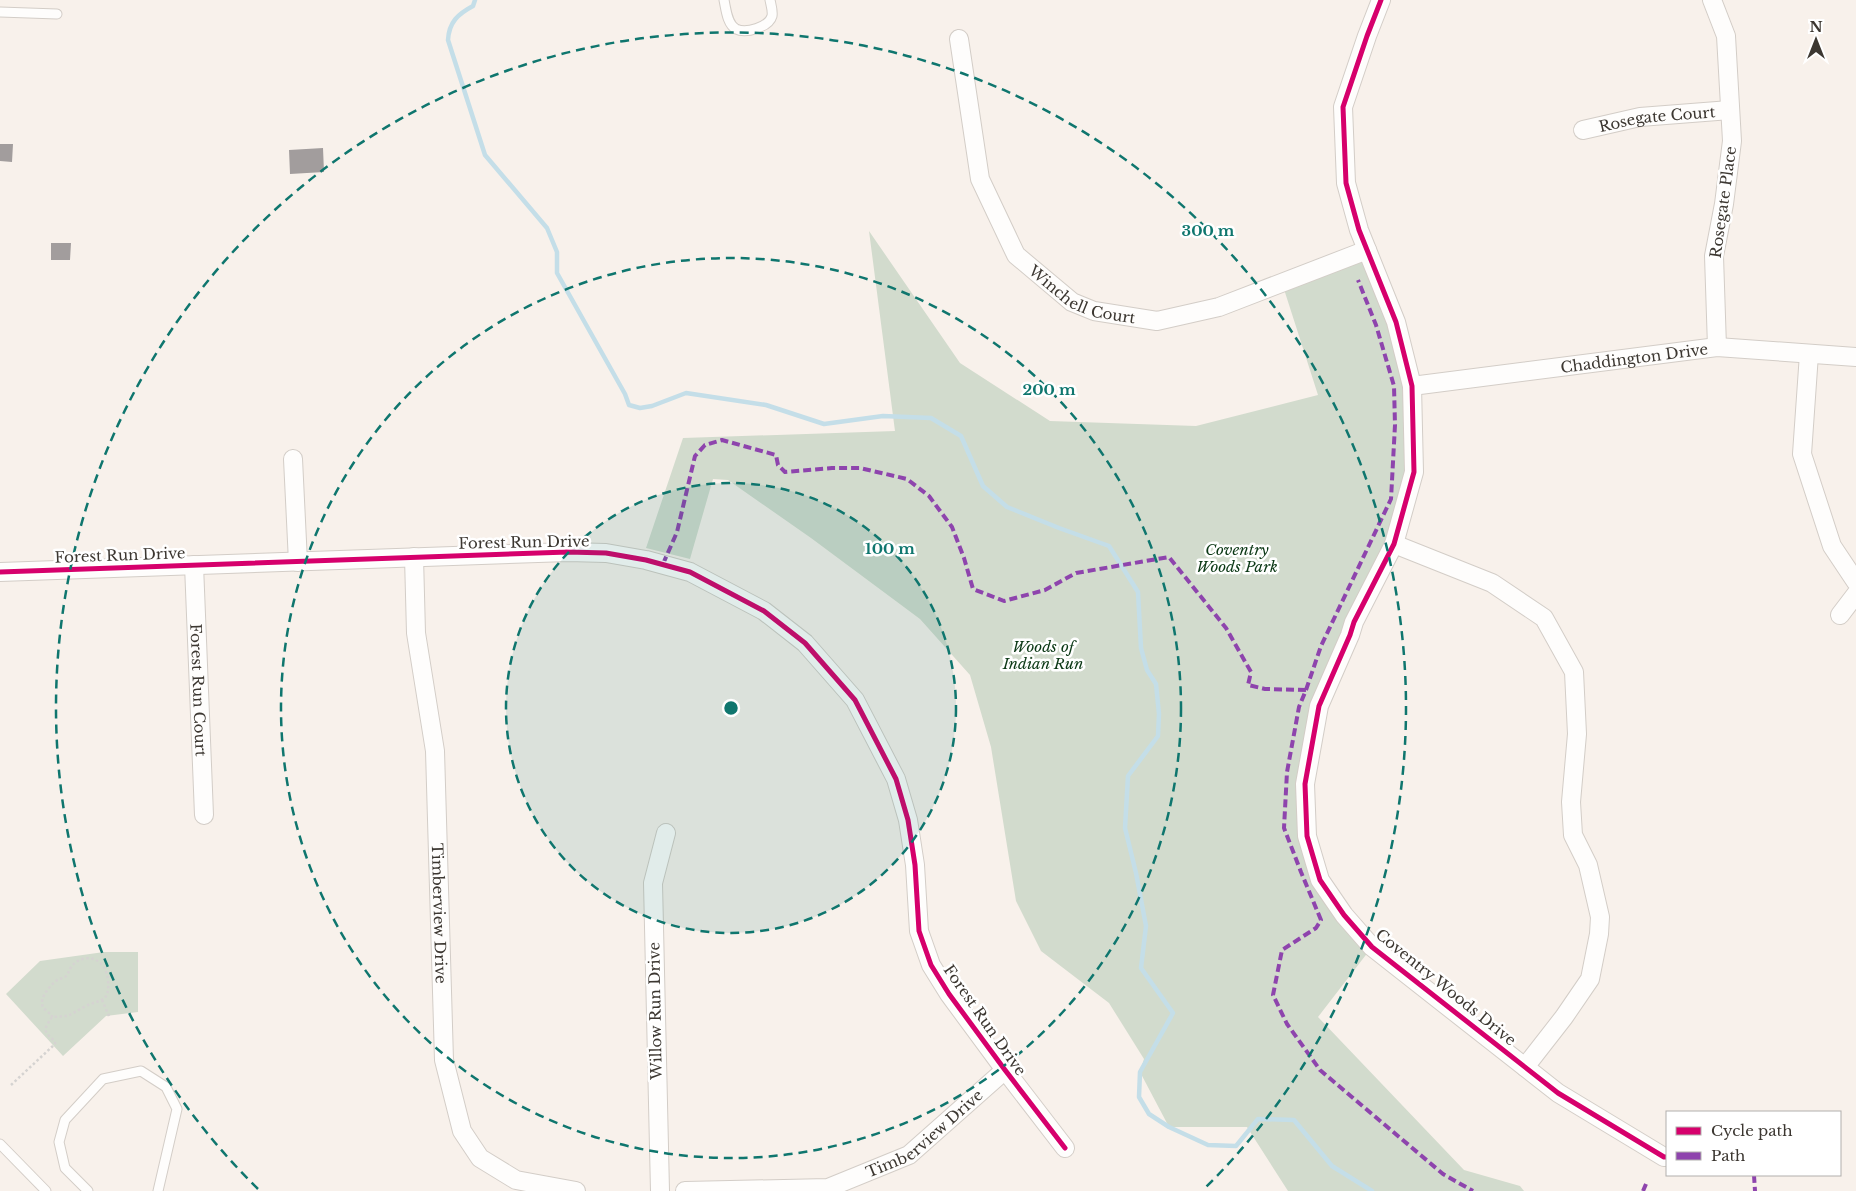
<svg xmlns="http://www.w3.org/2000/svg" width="1856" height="1191" font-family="'Libre Baskerville',serif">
  <rect width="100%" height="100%" fill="#f8f1eb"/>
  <path fill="#d2dbcd" d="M869 231 960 363 1050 421 1196 426 1318 395 1282 283 1367 250 1412 386 1414 472 1319 706 1305 784 1320 880 1372 947 1318 1017 1464 1170 1520 1186 1524 1191H1288L1247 1127H1169L1140 1072 1144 1059 1109 1003 1041 951 1016 901 991 747 970 675 920 619 811 538 728 480 713 479 690 559 646 548 683 438 895 431Z
    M104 952H138V1012L106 1016 63 1056 6 994 40 961Z"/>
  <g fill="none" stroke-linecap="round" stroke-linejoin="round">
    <path stroke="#c4dee8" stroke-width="4.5" d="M475 0 473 6C458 14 449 22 448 40L485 155 547 228 557 252V273L625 394 629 405 640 408 652 406 686 393 766 405 824 424 883 416 931 418 961 436 983 486 1007 507 1059 528 1109 546 1138 592 1141 648 1147 670 1156 684 1159 714 1158 736 1128 776 1125 828 1136 873 1146 926 1141 968 1173 1013 1140 1072 1139 1097 1149 1114 1169 1127 1208 1145 1236 1146 1258 1119 1294 1120 1332 1166 1372 1191"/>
  </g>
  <path fill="#a29d9d" d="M0 144H13L12 162 0 161Z
    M323 148 324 172 290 174 289 150Z
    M51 243H71L70 260H51Z"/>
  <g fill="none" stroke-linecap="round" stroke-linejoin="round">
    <g stroke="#d3cdc7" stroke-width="11">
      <path id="lane" d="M724 0C726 9 727 24 736 29 746 34 769 27 772 16 773 11 771 5 770 0
        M0 12 57 14
        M0 1144 46 1191
        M88 1191 65 1168 59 1142 65 1120 103 1079 141 1071 166 1087 177 1109 158 1191"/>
    </g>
    <g stroke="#d3cdc7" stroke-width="20">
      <g id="street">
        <path d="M1381 0 1367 36 1343 107 1346 183 1359 230 1396 322 1412 386 1414 472 1394 544 1354 622 1350 635 1319 706 1305 784 1307 836 1320 880 1344 915 1372 947 1558 1093 1664 1157"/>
        <path d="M1712 0 1726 36 1732 141 1724 204 1714 256 1717 347"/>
        <path id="s1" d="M959 39 980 179 1016 255 1072 302 1094 311 1157 321 1219 307 1367 250"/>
        <path id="s2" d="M1583 130 1640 117 1730 110"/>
        <path d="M1809 354 1802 454 1832 546 1856 582"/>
        <path id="s3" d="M1412 386 1717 347 1856 357"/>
        <path d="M293 459 298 562"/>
        <path d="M1394 544 1492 583 1544 618 1574 672 1577 734 1571 802 1573 835 1588 865 1600 917 1599 934 1590 979 1564 1017 1525 1067"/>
        <path id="s4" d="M414 557 416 633 435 751 444 1060 462 1131 480 1158 516 1180 576 1191"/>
        <path id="s5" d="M194 565 204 815"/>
        <path d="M0 572 568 552 606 553 646 560 690 572 764 611 805 643 855 700 896 779 908 820 915 865 919 931 931 965 949 994 1005 1070 1065 1148"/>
        <path d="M1840 615 1856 594"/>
        <path d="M660 1191 653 883 666 833"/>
        <path id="s6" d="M685 1191 828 1188 909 1155 1005 1070"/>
      </g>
    </g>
    <path stroke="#d5d3d1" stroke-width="2.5" stroke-dasharray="2.5 2.5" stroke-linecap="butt" d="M102 1000 109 1016
      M11 1085 55 1044V1041C42 1031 44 1029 52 1017 72 1016 67 1016 84 1007 100 998 110 1005 108 979 107 971 103 964 96 960 89 956 77 959 72 966 69 969 69 973 66 976 65 978 62 978 59 979 52 983 38 998 43 1007 45 1010 49 1013 52 1015V1017"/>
    <use href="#lane" stroke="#fefdfc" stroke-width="9"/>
    <use href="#street" stroke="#fefdfc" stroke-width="18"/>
    <path stroke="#8e44ad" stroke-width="4" stroke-dasharray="8 4" stroke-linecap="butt" d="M663 564 677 532 695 456 705 445 722 440 776 455 778 465 785 472 832 468H860L907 479 929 496 952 527 964 558 973 589 1004 601 1045 590 1076 573 1169 557 1226 628 1251 672 1248 685 1265 689 1306 690 1299 707 1287 772 1284 828 1301 872 1321 920 1316 928 1282 950 1273 995 1287 1024 1320 1070 1443 1174 1473 1191
      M1306 690 1321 646 1391 499 1395 425 1394 386 1376 325 1358 280
      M1754 1175 1755 1191
      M1643 1191 1646 1184"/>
    <g stroke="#fff" stroke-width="8">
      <path id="cycleway" d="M1381 0 1367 36 1343 107 1346 183 1359 230 1396 322 1412 386 1414 472 1394 544 1354 622 1350 635 1319 706 1305 784 1307 836 1320 880 1344 915 1372 947 1558 1093 1664 1157H1667
        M0 572 568 552 606 553 646 560 690 572 764 611 805 643 855 700 896 779 908 820 915 865 919 931 931 965 949 994 1005 1070 1065 1148"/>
    </g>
    <use href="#cycleway" stroke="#d6006c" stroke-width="5"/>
  </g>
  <circle cx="731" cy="708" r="225" fill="#0f766e" fill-opacity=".12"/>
  <g fill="none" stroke="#0f766e" stroke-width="2.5" stroke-dasharray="9 6">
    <circle cx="731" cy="708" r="225"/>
    <circle cx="731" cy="708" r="450"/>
    <path d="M258 1189A675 675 0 1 1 1204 1189"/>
  </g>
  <g text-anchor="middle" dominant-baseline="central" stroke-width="5" stroke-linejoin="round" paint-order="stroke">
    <g font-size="15" fill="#3c3731" stroke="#fff">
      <text stroke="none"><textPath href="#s2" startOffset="75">Rosegate Court</textPath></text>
      <text transform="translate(1723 202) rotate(-82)">Rosegate Place</text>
      <text stroke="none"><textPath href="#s1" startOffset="305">Winchell Court</textPath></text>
      <text stroke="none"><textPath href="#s3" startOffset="224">Chaddington Drive</textPath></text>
      <text transform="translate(524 542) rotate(-1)">Forest Run Drive</text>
      <text transform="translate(120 555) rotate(-2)">Forest Run Drive</text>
      <text stroke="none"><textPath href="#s5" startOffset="125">Forest Run Court</textPath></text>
      <text stroke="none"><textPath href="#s4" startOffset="358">Timberview Drive</textPath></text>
      <text transform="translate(1446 987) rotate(39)">Coventry Woods Drive</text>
      <text transform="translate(655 1011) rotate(-91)">Willow Run Drive</text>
      <text transform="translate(985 1020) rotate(55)">Forest Run Drive</text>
      <text stroke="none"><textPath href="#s6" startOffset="255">Timberview Drive</textPath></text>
    </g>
    <g font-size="15" font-style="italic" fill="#0b3815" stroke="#fff">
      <text x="1237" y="549">Coventry<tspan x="1237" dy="17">Woods Park</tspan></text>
      <text x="1043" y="646">Woods of<tspan x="1043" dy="17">Indian Run</tspan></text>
    </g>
  </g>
  <circle cx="731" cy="708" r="8" fill="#0f766e" stroke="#fff" stroke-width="2.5"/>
  <g font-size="15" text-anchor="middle" font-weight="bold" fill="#0f766e" stroke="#fff" stroke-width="5" stroke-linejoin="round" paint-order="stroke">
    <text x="1208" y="236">300 m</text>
    <text x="1049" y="395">200 m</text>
    <text x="890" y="554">100 m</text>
  </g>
  <rect x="1666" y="1111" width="175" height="65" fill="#ffffff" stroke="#b1afad"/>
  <rect x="1676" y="1127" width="25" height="8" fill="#d6006c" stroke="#b1afad"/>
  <text x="1711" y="1136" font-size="15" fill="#3c3731">Cycle path</text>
  <rect x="1676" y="1152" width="25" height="8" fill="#8e44ad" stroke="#b1afad"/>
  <text x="1711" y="1161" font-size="15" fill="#3c3731">Path</text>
  <g transform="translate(1816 40)" stroke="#ffffff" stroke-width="4" paint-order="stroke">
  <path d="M0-4L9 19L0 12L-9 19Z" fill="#3c3731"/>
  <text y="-8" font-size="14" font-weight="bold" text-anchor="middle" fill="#3c3731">N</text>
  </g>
</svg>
